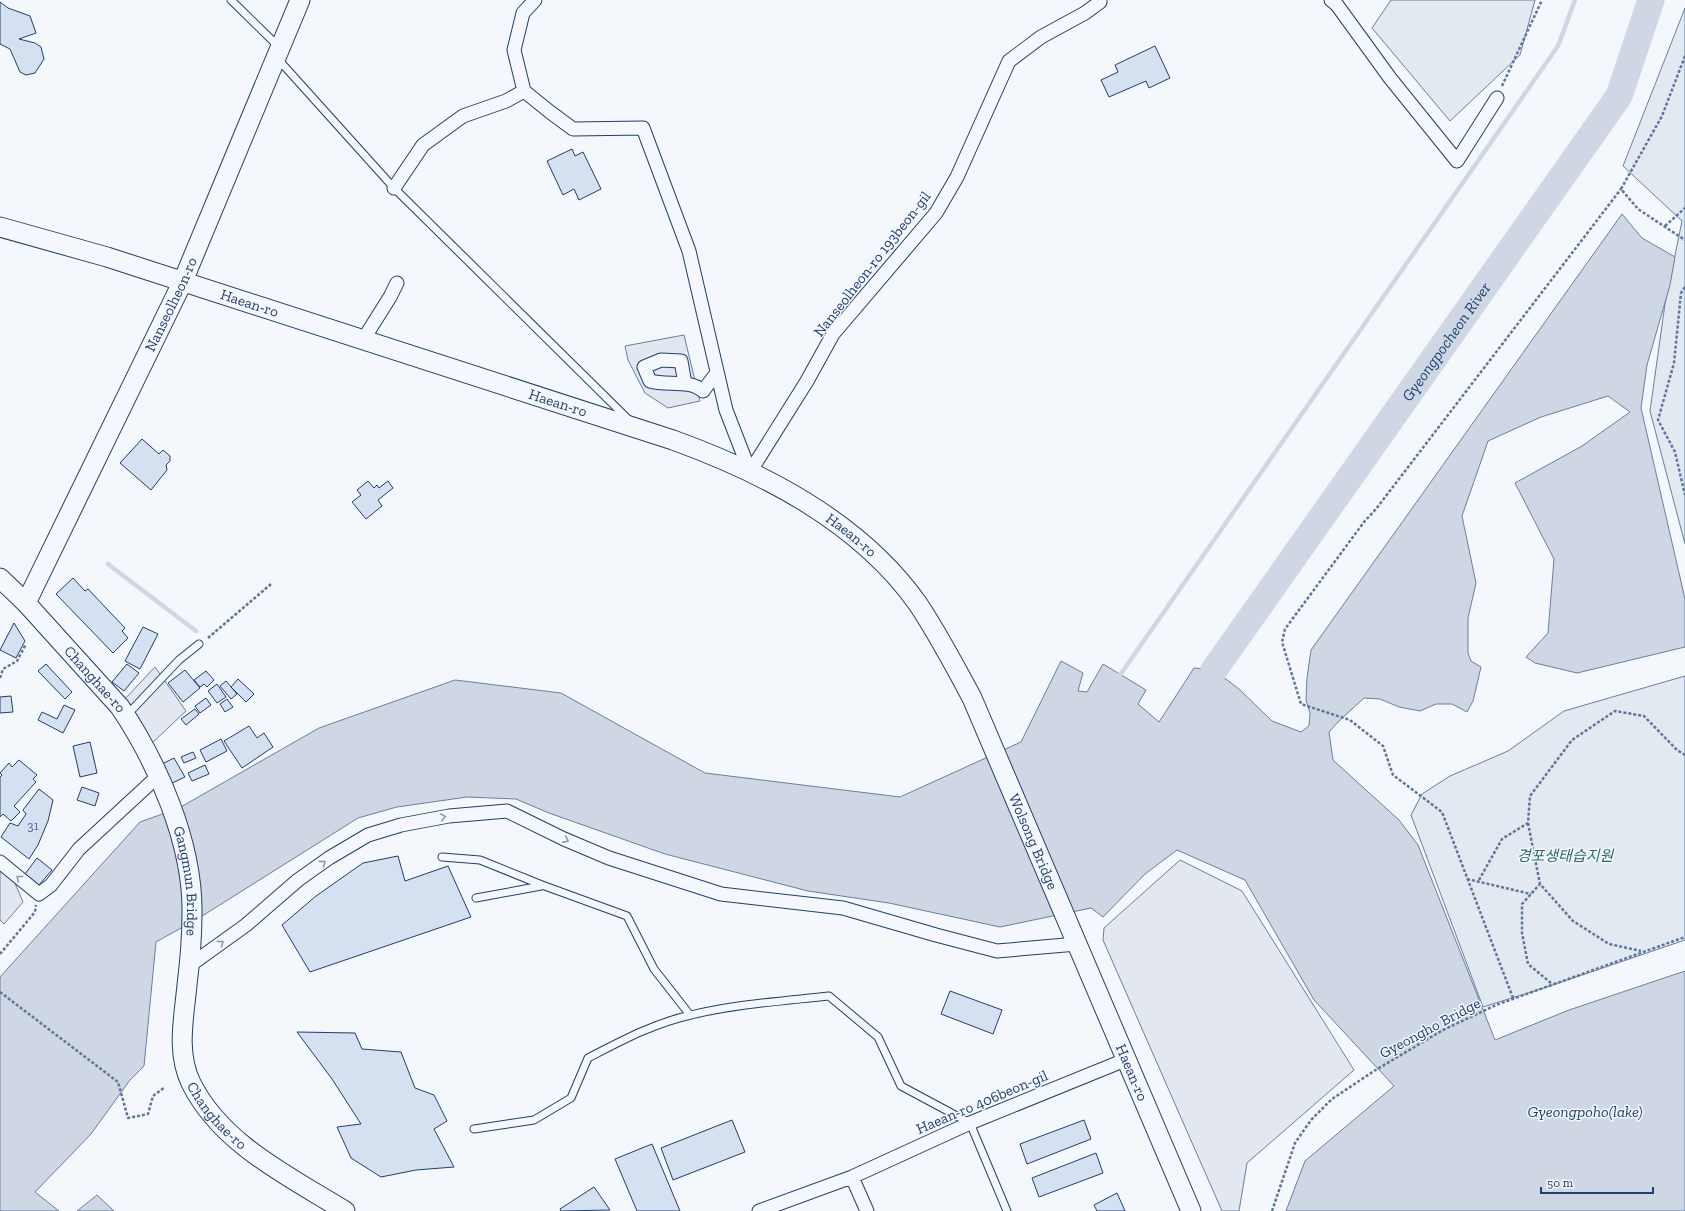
<svg xmlns="http://www.w3.org/2000/svg" width="1685" height="1211" font-family="'Zilla Slab','Noto Sans KR',serif">
  <rect width="100%" height="100%" fill="#f4f7fb"/>
  <path fill="#e3e9f0" stroke="#687fa3" d="M1391 0H1535L1520 55 1450 121 1372 28Z
    M1685 8V544L1650 411 1665 304 1682 221 1623 166Z
    M1685 676V940L1544 988 1483 1007 1411 815 1422 794 1450 776 1508 751 1564 711Z"/>
  <path fill="#e3e8f0" stroke="#687fa3" d="M684 335 700 401 668 408 645 393 628 360 625 346Z
    M155 667 186 711 151 744 122 702Z
    M1180 860 1242 891 1354 1070 1247 1163 1239 1211H1222L1103 940 1104 928Z
    M0 870 14 881 23 902 4 924 0 920Z"/>
  <path fill="#cfd7e4" stroke="#687fa3" d="M1622 214 1642 238 1675 257 1670 285 1647 365 1641 408 1685 599V647L1577 673 1535 663 1526 657 1548 633 1554 559 1515 483 1582 446 1630 412 1608 396 1541 417 1488 441 1462 516 1476 583 1468 618V653L1471 661 1481 667 1473 701 1467 712 1452 704H1436L1420 711 1399 707 1380 699 1364 698 1339 721 1329 732 1333 760 1399 820 1418 845 1495 1040 1569 1010 1685 971V1211H1286L1305 1161 1394 1086 1314 1000 1245 880 1177 850 1145 874 1103 917 1091 908 1000 927 889 903 808 891 665 854 549 813 516 799 467 797 397 807 358 818 199 918 156 942 144 1066 130 1080 91 1134 35 1192 59 1211H0V977L140 822 179 808 319 728 455 680 561 693 705 773 900 797 1021 742 1061 661 1083 673 1078 691 1087 692 1103 664 1146 690 1138 704 1159 722 1194 668 1214 670 1239 689 1272 721 1301 732 1309 726 1310 713 1306 700 1307 678 1311 650Z
    M97 1195 114 1211H77Z"/>
  <g fill="none" stroke-linecap="round" stroke-linejoin="round">
    <path stroke="#cfd7e4" stroke-width="4.5" d="M108 564 196 631
      M1120 675 1558 46 1575 0"/>
    <path stroke="#cfd7e4" stroke-width="27" id="s1" d="M1214 670 1619 96 1651 0"/>
  </g>
  <path fill="#d5e0f0" stroke="#1d3f73" d="M0 2 8 8 30 16 36 33 19 39 35 43 41 47 44 59 35 73 26 75 20 72 10 49 0 44Z
    M1155 46 1170 78 1149 88 1146 81 1109 97 1101 80 1118 72 1115 65Z
    M572 149 575 156 583 152 601 189 579 200 574 189 563 195 547 161Z
    M142 439 159 454 163 450 170 456V461L166 465 167 470 151 490 120 463Z
    M368 481 374 488 377 485 379 488 388 481 393 488 378 500 382 506 366 519 352 502 361 495 357 490Z
    M73 578 85 591 88 589 125 628 122 631 128 638 113 653 56 594Z
    M14 623 25 641 16 658 0 650Z
    M143 627 158 634 140 669 125 661Z
    M46 664 72 692 65 699 38 671Z
    M127 664 139 673 124 691 112 682Z
    M185 670 200 688 183 702 168 683Z
    M206 671 214 680 207 687 204 684 200 687 194 680Z
    M238 679 254 694 246 702 231 687Z
    M226 681 237 694 231 699 220 686Z
    M217 684 226 697 217 703 208 691Z
    M11 696 13 712 0 713V697Z
    M206 698 211 705 200 713 195 706Z
    M227 699 233 707 225 712 220 704Z
    M64 705 75 710 63 733 38 720 42 712 57 719Z
    M195 709 199 714 186 725 181 719Z
    M249 726 257 738 264 733 273 747 242 768 224 741Z
    M221 739 227 751 206 762 200 750Z
    M90 742 97 773 80 777 73 746Z
    M193 752 196 758 184 763 181 757Z
    M174 758 185 777 170 784 160 765Z
    M19 760 37 775 33 779 36 782 14 806 20 812 11 821 3 814 0 817V777L2 775 0 773 9 763 12 767Z
    M205 765 209 774 192 781 188 773Z
    M82 787 99 793 95 806 77 800Z
    M39 789 53 800 48 821 38 845 29 859 1 837 10 823 18 826 26 814 23 810Z
    M398 856 405 881 448 866 471 917 310 972 282 925 316 896 363 863Z
    M37 858 52 870 39 885 25 874Z
    M950 991 1002 1010 993 1034 941 1014Z
    M297 1032 355 1033 362 1049 401 1052 415 1088 434 1095 447 1121 434 1129 454 1167 416 1170 381 1177 351 1158 337 1127 361 1124 332 1079Z
    M732 1120 745 1152 673 1180 661 1148Z
    M1084 1120 1091 1139 1027 1164 1020 1144Z
    M652 1144 680 1211H637L615 1159Z
    M1096 1153 1103 1173 1039 1197 1032 1178Z
    M594 1187 610 1210 561 1211 560 1209Z
    M1117 1193 1125 1211H1097L1094 1205Z"/>
  <g fill="none" stroke-linecap="round" stroke-linejoin="round">
    <g stroke="#1d3f73" stroke-width="9">
      <path id="lane" d="M231 0 279 47
        M277 58 394 188 629 420
        M126 716 179 660 199 644
        M442 857 480 860 542 885 627 916 654 969 690 1015
        M476 898 541 886
        M474 1129 534 1120 571 1098 588 1058C621 1041 654 1023 691 1015 736 1004 783 1001 829 996L878 1037 901 1086 970 1123 1007 1211"/>
    </g>
    <g stroke="#1d3f73" stroke-width="15">
      <path id="street" d="M1331 0 1337 5 1390 78 1457 161 1497 98
        M524 91 550 112 573 129 643 128 689 251 726 410 750 472
        M394 188 423 145 463 116 506 101 524 91 514 50 523 13 535 0
        M363 340 390 297 397 283
        M685 384 681 361 661 360 644 367 650 381C667 386 689 379 703 391L716 374
        M750 472 807 381 833 334 936 213 957 177 1009 61 1041 37 1085 13 1100 2V0
        M0 862 39 894 51 885 79 849 158 776
        M189 966 246 925 298 880 329 858 368 835 401 825 449 816 507 811 564 839 609 858 721 894 843 908 936 935 997 951 1077 944
        M852 1177 867 1211
        M759 1211 852 1177 970 1123 1125 1060"/>
    </g>
    <g stroke="#1d3f73" stroke-width="21">
      <g id="secondary">
        <path id="s2" d="M0 227 107 257 673 440C764 473 860 522 918 604 938 634 955 666 972 698L1191 1211"/>
        <path id="s3" d="M0 578 26 603 120 707C158 764 193 843 192 913 192 937 190 961 187 985 184 1018 176 1052 191 1083 221 1144 290 1177 345 1211"/>
        <path id="s4" d="M26 603 183 281 300 0"/>
      </g>
    </g>
    <path stroke="#5e769c" stroke-width="2.5" stroke-dasharray="3 2" stroke-linecap="butt" d="M1685 56 1662 116 1621 189 1638 209 1685 240
      M1502 86 1542 0
      M1665 226 1685 208
      M1685 287 1681 293 1674 363 1658 420 1675 452 1685 495
      M208 638 271 584
      M0 678 3 669 17 661 26 644
      M1528 823 1540 884
      M1467 879 1531 894
      M1479 880 1502 839 1528 823 1530 796 1572 740 1615 711 1644 716 1677 750 1685 755
      M0 954 35 912 36 905
      M1551 983 1528 964 1522 933V904L1540 884 1573 921 1609 944 1641 951
      M0 992 118 1082 128 1118 148 1114 153 1096 165 1087
      M1513 998 1442 812 1393 775 1383 746 1350 720 1301 704 1282 642 1285 629 1364 522 1376 509 1621 189
      M1272 1211 1295 1143 1311 1120 1332 1099 1374 1071 1443 1030 1496 1005 1685 937"/>
    <use href="#lane" stroke="#f4f7fb" stroke-width="7"/>
    <use href="#street" stroke="#f4f7fb" stroke-width="13"/>
    <use href="#secondary" stroke="#f4f7fb" stroke-width="19"/>
  </g>
  <defs><path id="oneway-chevron" d="M-2-3.5L2.5 0L-2 3.5" fill="none" stroke-width="1.6" stroke-linecap="round" stroke-linejoin="round"/></defs>
  <g stroke="#889bb7">
    <use href="#oneway-chevron" transform="translate(443 817) rotate(-10)"/>
    <use href="#oneway-chevron" transform="translate(566 840) rotate(24)"/>
    <use href="#oneway-chevron" transform="translate(323 863) rotate(-36)"/>
    <use href="#oneway-chevron" transform="translate(19 878) rotate(-141)"/>
    <use href="#oneway-chevron" transform="translate(221 943) rotate(-36)"/>
  </g>
  <g text-anchor="middle" dominant-baseline="central" stroke-width="3" stroke-linejoin="round" paint-order="stroke">
    <g font-size="13" fill="#4b6792">
      <text x="33" y="825">31</text>
    </g>
    <g font-size="15" fill="#1d3f73" stroke="#f4f7fb">
      <text transform="translate(872 264) rotate(-52)">Nanseolheon-ro 193beon-gil</text>
      <text stroke="none"><textPath href="#s2" startOffset="261">Haean-ro</textPath></text>
      <text stroke="none"><textPath href="#s4" startOffset="332">Nanseolheon-ro</textPath></text>
      <text stroke="none"><textPath href="#s2" startOffset="585">Haean-ro</textPath></text>
      <text stroke="none"><textPath href="#s2" startOffset="909">Haean-ro</textPath></text>
      <text stroke="none"><textPath href="#s3" startOffset="139">Changhae-ro</textPath></text>
      <text stroke="none"><textPath href="#s2" startOffset="1270">Wolsong Bridge</textPath></text>
      <text stroke="none"><textPath href="#s3" startOffset="365">Gangmun Bridge</textPath></text>
      <text transform="translate(1430 1028) rotate(-28)">Gyeongho Bridge</text>
      <text stroke="none"><textPath href="#s2" startOffset="1521">Haean-ro</textPath></text>
      <text transform="translate(982 1102) rotate(-23)">Haean-ro 406beon-gil</text>
      <text stroke="none"><textPath href="#s3" startOffset="611">Changhae-ro</textPath></text>
    </g>
    <g font-size="15" font-style="italic" fill="#2c6c60" stroke="#f4f7fb">
      <text x="1565" y="856">경포생태습지원</text>
    </g>
    <g font-size="16" font-style="italic" fill="#1d3f73" stroke="#f4f7fb">
      <text stroke="none"><textPath href="#s1" startOffset="402">Gyeongpocheon River</textPath></text>
      <text x="1585" y="1111">Gyeongpoho(lake)</text>
    </g>
  </g>
  <path d="M1541 1187v6h112v-6" fill="none" stroke="#1d3f73" stroke-width="2"/>
  <text x="1547" y="1187" font-size="12" fill="#1d3f73" stroke="#f4f7fb" stroke-width="3" paint-order="stroke">50 m</text>
</svg>
